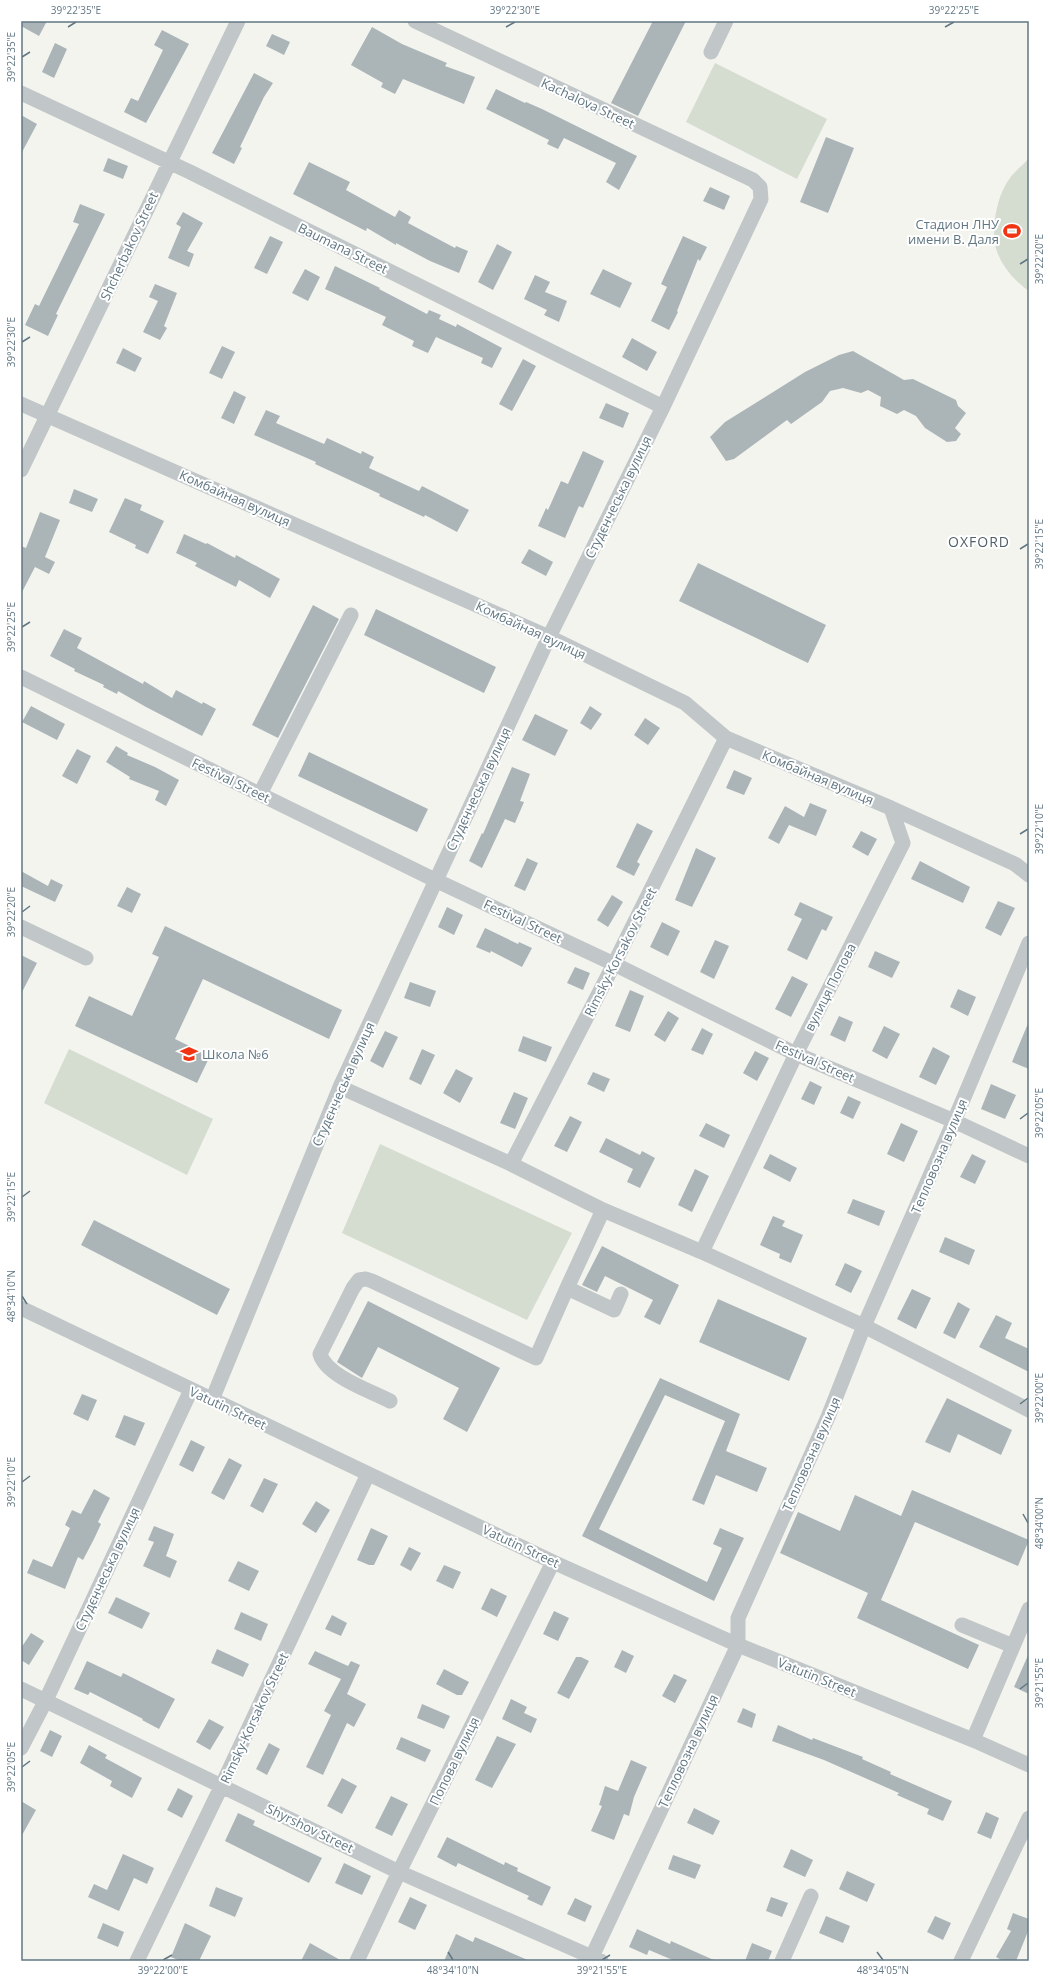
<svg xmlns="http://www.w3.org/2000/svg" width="1050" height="1982" font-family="'Open Sans',sans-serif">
  <rect width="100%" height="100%" fill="#f4f4ef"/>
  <path fill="#d5dcd0" d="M715 63 827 119 797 179 686 122Z
    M1029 158V291C1014 281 998 262 995 244 992 224 997 195 1010 178 1015 171 1023 165 1029 158Z
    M69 1049 213 1119 187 1175 44 1103Z
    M380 1144 572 1233 527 1320 342 1233Z"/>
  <path fill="#abb5b8" d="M21 21H47L39 36 21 26Z
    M653 21H686L638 116 611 103Z
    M372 27 402 44 447 63 445 66 475 77 464 104 403 79 395 94 381 87 383 83 351 65Z
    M162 30 189 44 146 123 124 112 131 98 138 101 163 50 154 45Z
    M272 34 290 42 284 55 266 46Z
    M55 43 67 49 54 78 42 72Z
    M254 73 273 83 264 97 240 147 242 148 234 164 212 153Z
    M496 89 525 103 526 102 542 109 637 156 619 190 606 182 616 163 564 138 558 149 547 144 549 140 486 109Z
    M21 115 37 124 21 154Z
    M826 137 854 148 828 213 800 202Z
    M108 158 128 166 123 179 103 171Z
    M309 162 350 182 346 190 395 217 399 210 411 217 408 223 455 248 456 246 468 251 459 273 430 261 396 243V245L367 228 366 231 293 194Z
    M710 187 730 196 724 210 703 201Z
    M80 204 105 214 56 314 58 315 48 336 25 325 35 304 39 306 79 224 73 222Z
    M183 212 203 223 187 251 194 254 189 267 168 258 181 227 176 224Z
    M270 236 283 242 267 274 254 268Z
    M683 236 707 247 700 261 698 259 677 311 678 312 669 330 651 321 667 287 661 284Z
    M497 244 512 252 493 290 478 282Z
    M335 266 380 288 379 289 427 314 429 310 441 315 439 319 456 327 457 324 502 348 492 368 481 363 483 358 436 337 428 353 412 346 414 341 382 325 386 317 325 289Z
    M305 269 320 277 308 301 292 293Z
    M603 269 632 283 620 308 590 294Z
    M535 275 550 282 545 292 567 301 559 322 544 315 547 310 524 299Z
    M155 284 177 293 164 326 167 328 160 340 143 332 158 301 149 297Z
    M632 338 657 352 647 371 622 357Z
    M222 346 235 352 222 379 209 373Z
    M123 348 142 358 135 372 116 363Z
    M853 351 904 380 913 379 956 400 958 406 966 413 955 428 961 434 956 441 947 442 925 428 916 416 904 410 897 414 880 406 881 397 868 390 861 393 843 388 830 391 822 402 791 424 787 420 734 459 726 461 710 437 725 422 805 372 839 355Z
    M523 359 536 366 512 411 499 404Z
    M234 391 246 397 234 424 221 418Z
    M606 403 629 413 623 428 599 418Z
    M266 410 280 416 276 423 324 444 327 438 361 454 362 451 374 457 369 468 419 491 422 486 469 510 457 532 425 515 424 517 379 496 380 494 315 464 316 462 254 435Z
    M583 451 604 461 583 508 579 506 565 538 538 526 546 508 548 510 561 481 568 484Z
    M74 489 98 499 92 512 69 503Z
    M125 498 142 505 140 510 164 521 148 554 135 548 136 545 109 532Z
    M40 512 60 520 45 557 55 562 49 574 35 567 21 594V546L26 548Z
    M184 534 206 544 207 543 235 558 236 555 280 579 270 598 239 580 236 587 195 566 197 563 176 553Z
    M529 549 553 562 546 576 521 563Z
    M698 563 826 625 808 663 679 601Z
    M313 605 339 619 278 738 252 725Z
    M376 609 496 667 484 693 364 635Z
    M64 629 82 638 77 648 143 684 144 681 172 698 176 690 202 704 203 702 216 709 202 736 146 707 118 691 117 694 103 687 104 685 74 671 75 669 50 656Z
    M31 706 65 724 57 740 22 722Z
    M590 706 602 714 591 730 580 723Z
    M535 714 568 730 555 756 522 740Z
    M645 718 660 728 648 745 634 735Z
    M116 746 128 753 127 755 155 767 179 780 166 806 155 800 159 791 129 779 130 777 106 762Z
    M77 749 91 756 77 784 62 776Z
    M309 752 428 809 417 832 298 776Z
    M512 767 530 774 520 801 524 802 515 823 505 819 482 868 469 861 482 833 483 834Z
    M734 770 752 778 744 795 726 788Z
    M810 803 827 810 816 836 789 825 779 844 768 838 785 806 804 817Z
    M637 823 653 831 637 862 640 864 634 876 616 867Z
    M861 831 877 839 868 856 852 847Z
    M696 848 716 858 692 907 675 900Z
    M527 858 538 863 525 891 514 886Z
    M920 861 970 887 963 903 911 879Z
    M21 871 48 886 51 879 63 885 55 902 21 886Z
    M127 887 141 894 132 913 117 906Z
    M612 895 623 902 608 927 597 920Z
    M998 901 1015 908 1001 936 985 928Z
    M800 902 833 917 826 931 822 929 807 960 787 950 802 919 794 915Z
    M447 907 463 915 454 935 438 927Z
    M662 922 680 931 668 956 650 947Z
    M165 926 342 1010 329 1039 203 979 175 1039 210 1056 197 1083 75 1026 89 996 132 1016 159 957 152 954Z
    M485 928 518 944 519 942 532 948 522 967 491 951 490 953 476 947Z
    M715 940 729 946 714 979 700 972Z
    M875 951 900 962 892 978 868 967Z
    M21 955 37 963 21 994Z
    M575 967 590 973 583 990 567 983Z
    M792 976 808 984 791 1017 775 1009Z
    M410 982 436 991 430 1007 404 998Z
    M958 989 976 997 968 1016 950 1007Z
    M630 990 644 996 630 1032 615 1026Z
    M668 1011 679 1018 665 1042 654 1035Z
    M839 1016 853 1022 845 1042 830 1035Z
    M1029 1021V1069L1012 1062Z
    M884 1026 900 1034 887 1059 872 1051Z
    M702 1028 713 1034 703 1055 691 1050Z
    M385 1031 398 1037 383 1068 370 1061Z
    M523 1036 552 1047 546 1062 518 1051Z
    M933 1047 950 1056 936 1085 919 1077Z
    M422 1049 435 1055 421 1085 409 1079Z
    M755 1051 769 1058 757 1081 743 1073Z
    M456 1069 473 1078 460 1103 443 1093Z
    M593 1072 610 1079 604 1092 587 1084Z
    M810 1081 822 1087 814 1105 801 1099Z
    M991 1084 1016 1095 1005 1119 981 1109Z
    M514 1092 528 1098 515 1129 500 1123Z
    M848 1096 861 1102 853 1119 840 1113Z
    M570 1116 582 1122 567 1152 554 1146Z
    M706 1123 730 1135 724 1148 699 1136Z
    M901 1123 918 1131 904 1162 887 1154Z
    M606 1138 640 1155 642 1151 655 1158 640 1188 627 1182 633 1169 599 1152Z
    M770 1154 797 1168 790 1182 763 1168Z
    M972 1154 986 1161 975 1184 960 1177Z
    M695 1169 709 1176 692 1212 678 1205Z
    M853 1199 885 1211 879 1226 847 1213Z
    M773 1216 785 1221 782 1226 803 1235 791 1263 779 1258 780 1254 760 1245Z
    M94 1220 230 1289 217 1315 81 1245Z
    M945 1237 975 1250 969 1265 939 1252Z
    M602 1246 679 1285 660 1325 644 1317 653 1300 605 1276 597 1292 582 1285Z
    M845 1263 862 1271 851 1293 835 1285Z
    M912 1289 931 1298 916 1329 897 1319Z
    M718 1299 807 1338 789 1381 699 1342Z
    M368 1301 500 1368 467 1432 443 1419 459 1388 378 1347 362 1378 337 1362Z
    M958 1302 970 1309 955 1339 943 1333Z
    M996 1315 1012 1323 1005 1338 1029 1349V1372L979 1347Z
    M660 1378 740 1414 726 1451 767 1468 757 1492 716 1475 704 1505 692 1500 725 1421 665 1395 599 1529 707 1582 722 1548 713 1544 720 1528 744 1538 714 1601 582 1536Z
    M82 1394 97 1400 88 1421 73 1414Z
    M947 1398 1012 1430 1001 1455 958 1434 950 1453 925 1442Z
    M124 1415 145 1423 135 1446 115 1437Z
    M191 1440 205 1447 193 1472 179 1465Z
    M229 1458 242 1465 224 1500 211 1493Z
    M264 1478 278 1484 263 1513 250 1506Z
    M94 1489 110 1498 98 1522 101 1524 94 1539 83 1560 78 1557 65 1589 27 1573 33 1559 52 1567 70 1528 65 1525 72 1510 81 1514Z
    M912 1490 1029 1540 1018 1566 915 1522 881 1600 979 1645 968 1669 857 1618 868 1593 780 1553 798 1512 840 1531 855 1495 901 1516Z
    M316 1501 330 1510 316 1533 302 1524Z
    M154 1526 174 1534 166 1556 177 1561 170 1578 143 1566 154 1542 148 1540Z
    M371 1528 388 1536 374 1565H369L357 1560Z
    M409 1547 421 1553 411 1571 400 1565Z
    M238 1561 259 1571 249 1591 228 1581Z
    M444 1565 461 1572 453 1589 436 1581Z
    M491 1588 507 1596 497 1617 481 1609Z
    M116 1597 150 1613 142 1629 108 1613Z
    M554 1611 569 1618 558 1641 543 1634Z
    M241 1612 268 1624 261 1641 234 1629Z
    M332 1615 347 1623 341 1636 325 1629Z
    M31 1633 44 1641 29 1665 21 1660V1648Z
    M217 1649 249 1664 243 1677 211 1663Z
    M622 1650 634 1656 626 1673 614 1667Z
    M315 1651 348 1666 351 1661 360 1665 347 1694 366 1704 354 1727 347 1723 323 1775 306 1767 331 1715 324 1711 341 1679 308 1664Z
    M1029 1653V1694L1014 1687Z
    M576 1657H581L589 1661 569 1699 557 1693Z
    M87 1661 121 1677 123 1673 175 1699 159 1729 142 1720 143 1719 90 1692 88 1695 74 1689Z
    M444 1669 469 1682 462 1695H457L436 1684Z
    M674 1674 687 1680 675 1703 662 1696Z
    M511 1699 527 1707 524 1713 537 1719 531 1733 502 1719Z
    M422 1704 450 1716 444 1729 417 1718Z
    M743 1708 756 1714 752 1728 737 1722Z
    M209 1719 224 1727 210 1750 196 1742Z
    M778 1725 812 1740 813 1738 863 1757 862 1759 891 1772 890 1774 952 1801 943 1821 927 1814 929 1809 897 1795 899 1793 824 1760 772 1741Z
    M50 1730 62 1736 52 1757 40 1751Z
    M497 1736 516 1744 492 1788 475 1780Z
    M401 1737 431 1750 425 1762 396 1749Z
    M269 1743 280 1749 267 1775 256 1769Z
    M89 1745 107 1755 105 1758 142 1778 132 1798 110 1786 112 1781 80 1763Z
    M631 1760 647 1767 634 1797 629 1816 624 1814 614 1840 591 1831 602 1806 599 1805 605 1786 618 1791Z
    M342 1778 357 1786 342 1814 327 1806Z
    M178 1788 193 1796 182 1818 167 1810Z
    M391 1796 408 1804 392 1836 375 1828Z
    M21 1801 36 1810 21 1837Z
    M694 1808 720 1821 713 1835 687 1823Z
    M986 1812 999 1818 991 1839 977 1833Z
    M238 1813 255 1821 253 1825 322 1858 309 1883 225 1841Z
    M447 1837 504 1865 505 1862 518 1868 517 1871 551 1887 542 1906 527 1899 529 1896 458 1863 456 1867 437 1857Z
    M791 1849 813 1860 805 1877 783 1867Z
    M123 1854 154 1868 147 1884 134 1878 119 1911 88 1897 94 1884 107 1890Z
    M673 1855 701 1865 695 1879 668 1869Z
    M344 1863 371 1876 362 1895 335 1883Z
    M847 1871 875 1884 867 1902 839 1889Z
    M216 1887 243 1898 235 1917 209 1906Z
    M410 1897 427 1905 415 1930 398 1922Z
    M771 1897 788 1903 782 1917 766 1911Z
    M575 1898 592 1906 585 1922 567 1914Z
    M1013 1913 1029 1919V1929L1016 1961H1003L996 1957 1011 1931 1007 1929Z
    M826 1916 850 1926 843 1943 819 1933Z
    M935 1916 951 1923 943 1940 927 1932Z
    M103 1923 124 1932 118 1947 97 1938Z
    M185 1923 211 1936 199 1961H180L171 1957Z
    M637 1929 670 1944 671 1941 716 1961H675L649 1950 647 1955 629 1947Z
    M456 1934 473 1942 475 1937 530 1961H444Z
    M310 1943 342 1961H301Z
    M752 1943 772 1951 768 1961H745Z"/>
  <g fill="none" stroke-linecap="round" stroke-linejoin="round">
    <path stroke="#c1c6c8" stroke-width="15" d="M711 52 726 21
      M21 93 190 172 663 407
      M21 404 549 637 685 703 726 738 891 808 1015 864 1029 875
      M21 470 238 21
      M21 677 435 880 614 964 796 1054 954 1121 1029 1156
      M260 794 351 615
      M21 927 86 958
      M340 1087 511 1164 603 1210 702 1252 864 1326 1029 1410
      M511 1164 614 964 726 738
      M702 1252 796 1054 903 843 891 808
      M567 1288 603 1210
      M21 1308 553 1562 738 1645 973 1740 1029 1765
      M212 1400 340 1087 549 637 663 407 761 199 760 187 753 180 415 21
      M390 1401C371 1391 326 1376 320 1354L353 1288 359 1280 366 1279 372 1281 536 1358 567 1288 614 1310 621 1294
      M962 1625 1013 1646
      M21 1689 399 1872 601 1961
      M973 1740 1029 1609
      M21 1748 46 1700 191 1390
      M137 1961 222 1785 368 1474
      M357 1961 399 1872 553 1562
      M590 1961 738 1645V1618L828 1417 864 1326 954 1121 1029 943
      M782 1961 811 1896
      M961 1961 1029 1818"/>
  </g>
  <path fill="none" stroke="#617783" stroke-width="1.5" d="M68 27 76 22M506 27 515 22M945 27 954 22M22 57 30 52M1020 264 1028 259M22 342 30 337M1020 549 1028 544M22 627 30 622M1020 834 1028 829M22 912 30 906M1020 1119 1028 1113M22 1197 30 1191M22 1296 27 1304M1020 1404 1028 1398M22 1482 30 1476M1023 1514 1028 1523M1020 1689 1028 1683M22 1767 30 1761M448 1952 453 1960M877 1952 883 1960M163 1960 172 1955M602 1960 610 1955"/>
  <defs>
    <g id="stadium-bare" transform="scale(1.38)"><path d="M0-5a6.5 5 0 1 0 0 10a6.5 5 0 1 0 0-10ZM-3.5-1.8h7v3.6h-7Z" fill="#f13413" stroke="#fff" stroke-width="2.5" paint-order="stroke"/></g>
    <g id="school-bare" transform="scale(1.38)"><path d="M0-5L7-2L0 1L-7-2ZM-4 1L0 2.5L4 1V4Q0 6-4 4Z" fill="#f13413" stroke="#fff" stroke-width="2.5" paint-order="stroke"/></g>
  </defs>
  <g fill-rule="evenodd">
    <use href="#stadium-bare" x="1012" y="231"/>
    <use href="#school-bare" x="189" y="1054"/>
  </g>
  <g text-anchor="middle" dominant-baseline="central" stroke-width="4" stroke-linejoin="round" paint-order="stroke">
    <g font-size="13" fill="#617783" stroke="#fff">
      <text transform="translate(588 103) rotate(25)">Kachalova Street</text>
      <text transform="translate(129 246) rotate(-65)">Shcherbakov Street</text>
      <text transform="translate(343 248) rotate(26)">Baumana Street</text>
      <text transform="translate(618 497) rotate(-64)">Студєнчеська вулиця</text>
      <text transform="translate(235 498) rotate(24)">Комбайная вулиця</text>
      <text transform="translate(531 630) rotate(25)">Комбайная вулиця</text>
      <text transform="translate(818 777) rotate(23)">Комбайная вулиця</text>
      <text transform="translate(231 780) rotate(26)">Festival Street</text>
      <text transform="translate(478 789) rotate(-65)">Студєнчеська вулиця</text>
      <text transform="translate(523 921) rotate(25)">Festival Street</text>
      <text transform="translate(620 952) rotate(-63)">Rimsky-Korsakov Street</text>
      <text transform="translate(830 987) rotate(-63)">вулиця Попова</text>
      <text transform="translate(815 1061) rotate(24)">Festival Street</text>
      <text transform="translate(343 1084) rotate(-66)">Студєнчеська вулиця</text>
      <text transform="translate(939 1156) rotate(-67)">Тепловозна вулиця</text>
      <text transform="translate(228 1408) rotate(25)">Vatutin Street</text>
      <text transform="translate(811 1454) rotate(-66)">Тепловозна вулиця</text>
      <text transform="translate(521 1546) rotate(25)">Vatutin Street</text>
      <text transform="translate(107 1569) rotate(-65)">Студєнчеська вулиця</text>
      <text transform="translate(817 1677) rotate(22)">Vatutin Street</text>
      <text transform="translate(254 1718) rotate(-65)">Rimsky-Korsakov Street</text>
      <text transform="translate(688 1751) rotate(-65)">Тепловозна вулиця</text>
      <text transform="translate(454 1761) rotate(-64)">Попова вулиця</text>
      <text transform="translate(310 1828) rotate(26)">Shyrshov Street</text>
    </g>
    <g font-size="13" fill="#617783" stroke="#fff" text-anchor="end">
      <text x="999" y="224">Стадион ЛНУ<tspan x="999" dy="15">имени В. Даля</tspan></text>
      <text x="202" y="1054" text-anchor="start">Школа №6</text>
    </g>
    <g font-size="14" letter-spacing="1" fill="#4f5f68" stroke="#fff">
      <text x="979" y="541">OXFORD</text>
    </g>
  </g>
  <rect width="1050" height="1982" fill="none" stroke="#ffffff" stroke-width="44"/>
  <rect x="22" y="22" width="1006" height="1938" fill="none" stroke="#617783" stroke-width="1.5"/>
  <g font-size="10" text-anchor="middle" fill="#617783">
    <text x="76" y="14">39°22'35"E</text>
    <text x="515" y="14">39°22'30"E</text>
    <text x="954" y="14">39°22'25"E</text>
    <text transform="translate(11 57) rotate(-90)" y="4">39°22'35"E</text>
    <text transform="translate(1039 259) rotate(-90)" y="4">39°22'20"E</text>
    <text transform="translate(11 342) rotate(-90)" y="4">39°22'30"E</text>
    <text transform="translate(1039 544) rotate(-90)" y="4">39°22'15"E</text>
    <text transform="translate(11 627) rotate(-90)" y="4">39°22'25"E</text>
    <text transform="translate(1039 829) rotate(-90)" y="4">39°22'10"E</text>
    <text transform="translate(11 912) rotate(-90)" y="4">39°22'20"E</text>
    <text transform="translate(1039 1113) rotate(-90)" y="4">39°22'05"E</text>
    <text transform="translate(11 1197) rotate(-90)" y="4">39°22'15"E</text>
    <text transform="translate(11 1296) rotate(-90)" y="4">48°34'10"N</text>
    <text transform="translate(1039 1398) rotate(-90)" y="4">39°22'00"E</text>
    <text transform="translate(11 1482) rotate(-90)" y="4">39°22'10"E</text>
    <text transform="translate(1039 1523) rotate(-90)" y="4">48°34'00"N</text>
    <text transform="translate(1039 1683) rotate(-90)" y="4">39°21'55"E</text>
    <text transform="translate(11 1767) rotate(-90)" y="4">39°22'05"E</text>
    <text x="163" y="1974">39°22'00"E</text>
    <text x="453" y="1974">48°34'10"N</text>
    <text x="602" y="1974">39°21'55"E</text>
    <text x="883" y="1974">48°34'05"N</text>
  </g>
</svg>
